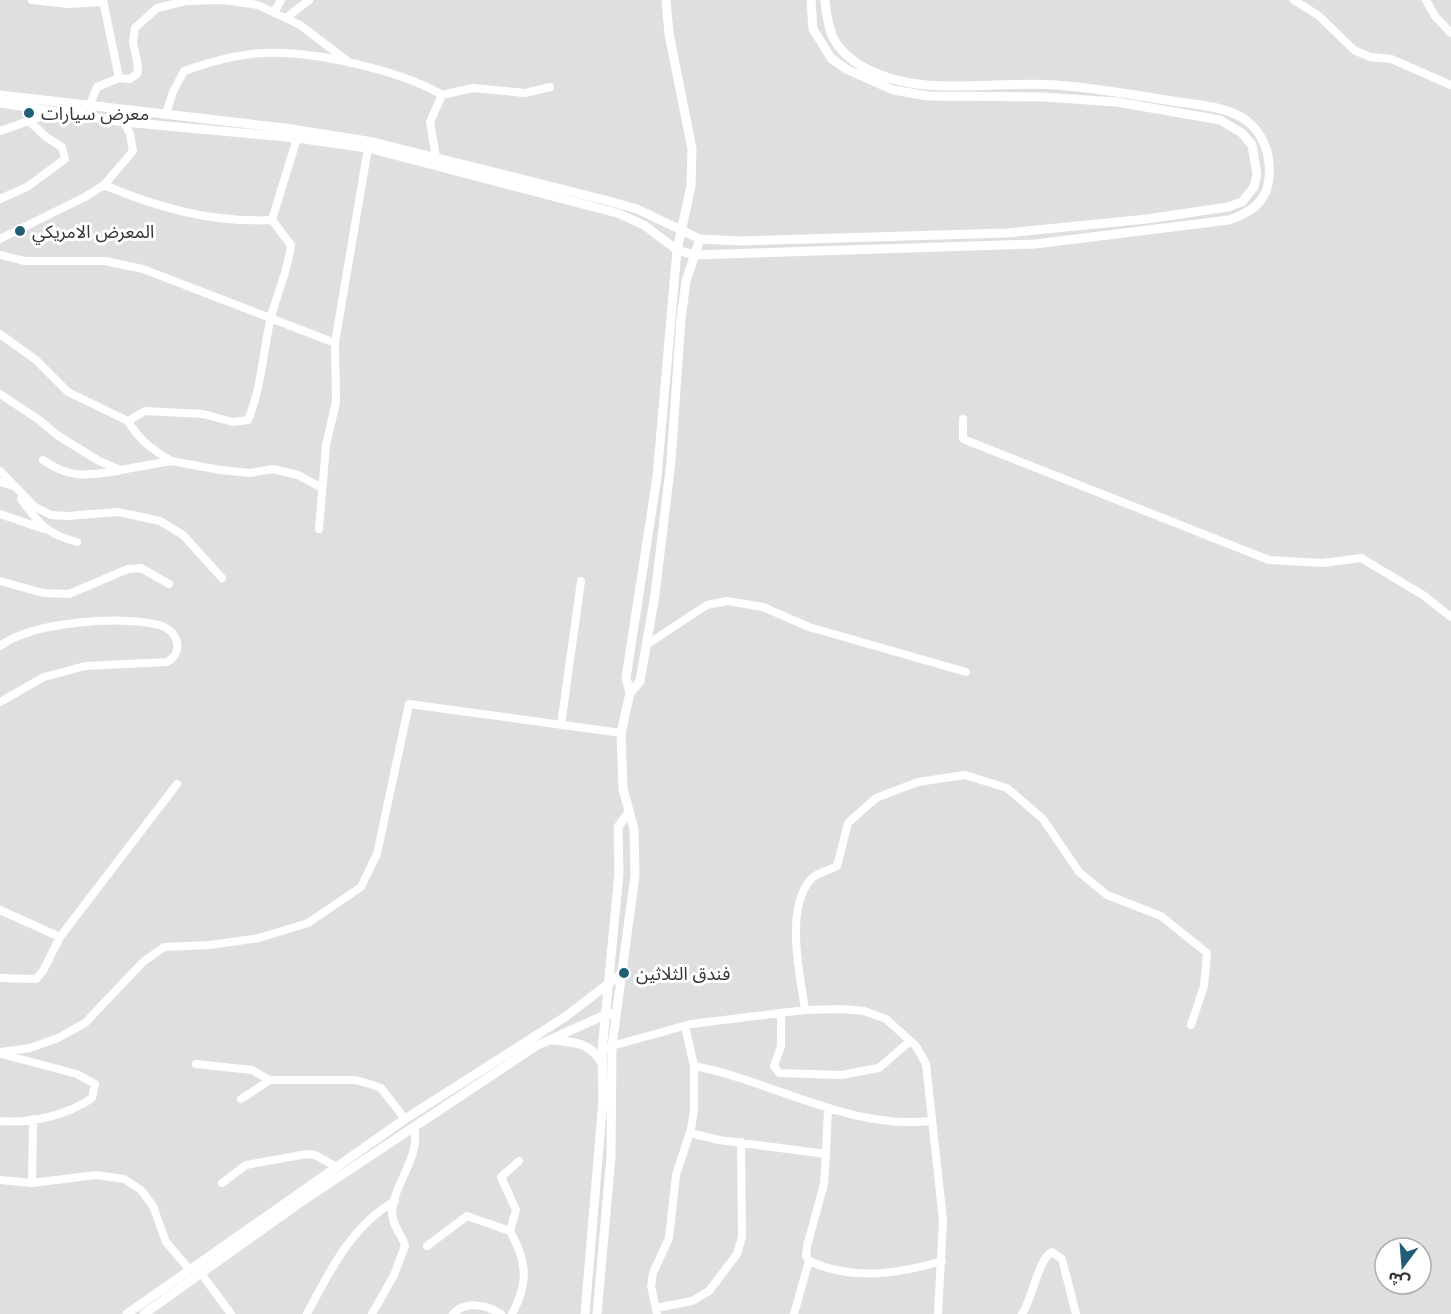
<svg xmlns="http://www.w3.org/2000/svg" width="1451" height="1314" font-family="Poppins,'Noto Sans Arabic',sans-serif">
  <rect width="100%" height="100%" fill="#dfdfe2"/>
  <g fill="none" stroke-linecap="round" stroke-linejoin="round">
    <path stroke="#fff" stroke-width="8" d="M32 0 68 4 103 2
      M1294 0 1319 16 1354 50 1370 57 1391 59 1451 85
      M1426 0 1435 16 1451 33
      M274 13 281 0
      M286 18 309 0
      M119 78 130 79 137 74 138 66 133 42 135 28 157 8 186 1 223 0 258 5 300 25 350 63
      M166 114 173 92 184 71C210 62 237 54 265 53 314 51 400 70 442 95
      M0 131 52 113 89 107 97 87 119 78 103 0
      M437 163 430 122 442 95 473 88 525 93 550 87
      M104 185C158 208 213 223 272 220
      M0 199 27 187 65 159 62 147 46 137 29 121
      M0 239 85 197 104 185 133 151 130 134 124 122
      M0 255 25 261H105L143 269 335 343
      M0 334 36 360 68 392 128 421 145 411 203 414 233 422 248 420C261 389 263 354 270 321 276 295 288 272 291 245L272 220 297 138
      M0 394 38 419 57 435 99 461 120 470 171 461 220 470 250 473 273 469 298 475 322 488
      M963 419V439L1269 560 1323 563 1361 558 1423 595 1451 617
      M128 421C139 440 153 450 171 461
      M43 460C72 480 87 475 119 471
      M0 471 35 507 51 515 68 516 118 512 160 521 183 535 222 578
      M0 482 13 486
      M21 499C39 524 46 534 77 542
      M0 514 44 529
      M319 529 326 445 336 402 335 343 368 148
      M0 581 43 593 69 594 128 569 141 568 169 584
      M646 645 707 605 727 601 763 607 809 627 966 672
      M0 646C32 622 120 615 159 625 178 630 185 652 167 662L85 666 44 677 0 702
      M561 725 581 581
      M0 910 60 937
      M0 978 36 979 43 971 60 937 177 784
      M805 1010C800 973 784 908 812 878 817 873 830 870 837 866L848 823 876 798 918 782 965 775 1007 788 1043 819 1079 872 1107 895 1161 916 1207 953 1204 986 1191 1025
      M781 1013V1046L774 1066 779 1073 841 1075 879 1068 910 1041
      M602 1051 612 1046 691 1024 805 1010 842 1009 864 1011 886 1019 916 1046 926 1064 943 1220 938 1314
      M0 1052 30 1048 58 1038 85 1023 143 962 164 947 209 945 259 938 308 923 361 887 377 854 409 704 621 733
      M196 1064 252 1070 270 1080H355L370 1084 381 1088 405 1119
      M694 1066C773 1081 848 1130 931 1121
      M241 1099 270 1080
      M0 1121C30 1124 68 1115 92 1098L95 1084 77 1074 1 1054
      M690 1133 719 1140 826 1154 828 1108
      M826 1154 824 1184 807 1246 806 1256 809 1261C853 1281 897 1274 942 1261
      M0 1180 32 1183 96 1175 124 1179 141 1190 153 1206 166 1242 189 1269
      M32 1183 33 1119
      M222 1183 246 1165 307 1154 315 1155 335 1166
      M510 1231 516 1210 501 1177 519 1161
      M427 1246 467 1216 510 1231C527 1262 529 1282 512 1314
      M200 1272 231 1314
      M656 1308 692 1301 709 1291 737 1254 742 1237 741 1142
      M307 1314C329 1272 352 1225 395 1201
      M372 1314 394 1275 405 1246C402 1234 392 1226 392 1212 394 1182 421 1158 414 1127
      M453 1314C465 1300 487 1305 501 1314
      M657 1314 651 1286 653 1273 669 1238 676 1175 691 1129 694 1110V1066L685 1026
      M794 1314 809 1261
      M1022 1314C1032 1300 1039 1257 1052 1252L1062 1259 1076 1314"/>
    <path stroke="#fff" stroke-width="9" d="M0 95 285 128 373 142 605 200 637 209 700 239 740 241 1007 233 1147 219 1228 207 1242 202 1254 187 1257 174 1252 145 1242 133 1220 120 1117 102 1043 97 928 96 893 90 846 69 831 58 813 29 811 0
      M0 103 124 122 297 138 368 148 617 213 644 225 677 250 694 255 1035 244 1229 220C1250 213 1267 202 1269 178 1271 156 1264 134 1247 121 1230 107 1199 105 1178 102 1137 95 1097 88 1056 85 995 80 920 99 863 67 833 49 828 33 825 0
      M630 693 626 678 657 477 677 250 691 186 692 149 669 34 666 0
      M552 1040C573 1042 590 1042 601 1062
      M127 1314 405 1119 565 1017 621 974
      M144 1314 298 1204 536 1046 607 1014 616 1013
      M585 1314 603 1100 602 1051 619 873 618 827 628 813
      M597 1314 611 1156 612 1046 635 875 634 829 623 789 621 733 630 693 640 681 655 595 671 461 681 319 686 281 700 239"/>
  </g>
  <g fill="#215d75" stroke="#fff" stroke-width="2">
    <circle cx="29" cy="113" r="6"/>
    <circle cx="20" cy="231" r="6"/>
    <circle cx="624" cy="973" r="6"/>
  </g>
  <g text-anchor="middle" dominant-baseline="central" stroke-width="6" stroke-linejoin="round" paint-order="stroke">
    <g font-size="18" fill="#353537" stroke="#fff" text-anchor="start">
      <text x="41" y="113">معرض سيارات</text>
      <text x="32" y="231">المعرض الامريكي</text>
      <text x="636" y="973">فندق الثلاثين</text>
    </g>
  </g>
  <g transform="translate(1403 1266) rotate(196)"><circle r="28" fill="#ffffff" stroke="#aeaeaf" stroke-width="1.5"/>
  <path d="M0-4.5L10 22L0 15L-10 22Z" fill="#215d75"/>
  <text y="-9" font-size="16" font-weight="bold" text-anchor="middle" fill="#353537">ش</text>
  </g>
</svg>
